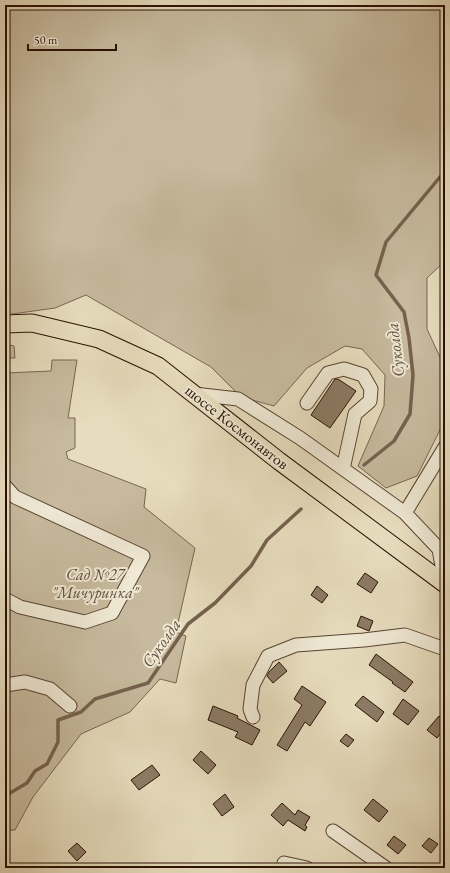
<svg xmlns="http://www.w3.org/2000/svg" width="450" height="873" font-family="'EB Garamond',serif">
  <rect width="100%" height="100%" fill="#e7ddbe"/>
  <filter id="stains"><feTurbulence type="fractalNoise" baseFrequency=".005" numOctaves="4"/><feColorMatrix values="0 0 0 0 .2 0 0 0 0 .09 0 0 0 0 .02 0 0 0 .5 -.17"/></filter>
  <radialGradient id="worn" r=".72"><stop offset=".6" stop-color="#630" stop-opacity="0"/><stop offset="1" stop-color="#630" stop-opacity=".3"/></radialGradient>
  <path fill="#c7ba9e" stroke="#786551" d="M5 5H445V261L427 278V329L445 368V420L417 476 386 488 358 466 384 406 385 375 362 349 345 346 307 368 274 406 241 397 211 367 86 295 55 308 5 315Z
    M5 344 14 346 15 358H5Z
    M52 360H77L68 418H75V448L66 452 68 459 146 489 144 507 195 548 176 632 186 636 176 683 160 679 130 712 81 734 33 797 15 830H5V373L51 371Z"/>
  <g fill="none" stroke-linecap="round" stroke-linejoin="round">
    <path stroke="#75614e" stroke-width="3.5" d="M364 465 394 441 410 414 413 375 409 338 404 312 376 275 386 242 440 177 445 176
      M5 798 10 793 27 783 35 771 47 764 58 742V720L81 712 95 699 148 683 188 624 215 603 251 566 267 540 301 509"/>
  </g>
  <path fill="#8c7b65" stroke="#2a1004" d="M335 379H338L356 391 330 428 311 415Z
    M365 573 378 582 371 593 357 584Z
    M317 586 328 595 322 603 311 595Z
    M361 616 373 621 369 631 357 626Z
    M376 654 413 682 405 692 392 683 393 682 369 665Z
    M279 662 287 671 273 683 267 676 269 672Z
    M302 686 326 702 310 726 305 722 287 751 277 745 302 705 294 699Z
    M363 696 384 712 377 722 355 705Z
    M403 699 419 711 408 725 393 714Z
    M213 706 238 716 237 718 260 730 252 745 235 737 238 732 208 720Z
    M439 716 445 721V728L437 738 427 730Z
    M346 734 354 740 348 747 340 741Z
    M201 751 216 765 208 774 193 760Z
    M152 765 160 775 139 790 131 780Z
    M225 794 234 807 222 816 213 804Z
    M373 799 388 811 379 822 364 810Z
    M282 803 295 815 298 810 310 817 305 825 307 827 305 831 288 820 283 826 271 815Z
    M394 836 406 845 398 854 387 845Z
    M429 838 438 844 431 853 422 846Z
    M77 843 86 852 77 861 68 851Z"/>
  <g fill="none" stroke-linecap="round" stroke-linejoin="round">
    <g stroke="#594332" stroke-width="15">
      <path id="minor" d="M194 394 238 399 300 438 405 513 439 549 445 583
        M307 403 328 373 344 369 363 375 371 389 370 401 355 414 343 469
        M5 486 15 497 143 556 112 613 85 622 20 607 5 599
        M405 513 445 447
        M5 685 25 682 50 689 70 706
        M253 717 250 709 253 685 268 656 296 645 364 640 405 635 445 649
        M333 831 386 868
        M284 863 307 868"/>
    </g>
    <g stroke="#2a1004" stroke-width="19">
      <path id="major" d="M5 324 32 323 99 339 158 366 279 461 445 584"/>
    </g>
    <use href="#minor" stroke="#efe9d5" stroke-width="13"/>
    <use href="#major" stroke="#e7ddbe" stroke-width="17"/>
  </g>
  <g text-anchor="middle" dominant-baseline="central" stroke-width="4" stroke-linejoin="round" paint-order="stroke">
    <g font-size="16" fill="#2a1004" stroke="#efe9d5">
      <text transform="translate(237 427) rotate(38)">шоссе Космонавтов</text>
    </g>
    <g font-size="16" font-style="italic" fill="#614c3a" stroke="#efe9d5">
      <text x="95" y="574">Сад №27<tspan x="95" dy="18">"Мичуринка"</tspan></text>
    </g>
    <g font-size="17" font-style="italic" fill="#624d3b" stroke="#efe9d5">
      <text transform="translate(395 350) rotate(-97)">Суколда</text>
      <text transform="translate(161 643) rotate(-55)">Суколда</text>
    </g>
  </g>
  <rect width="450" height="873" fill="none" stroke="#e7ddbe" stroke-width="20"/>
  <rect x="6" y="6" width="438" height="861" fill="none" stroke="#2a1004" stroke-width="2"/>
  <rect x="10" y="10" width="430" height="853" fill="none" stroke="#2a1004"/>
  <path d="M28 44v6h88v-6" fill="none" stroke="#2a1004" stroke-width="2"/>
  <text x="34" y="44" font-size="12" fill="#2a1004" stroke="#efe9d5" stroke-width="3" paint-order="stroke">50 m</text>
  <rect width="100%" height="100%" filter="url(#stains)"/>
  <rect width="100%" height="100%" fill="url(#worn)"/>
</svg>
